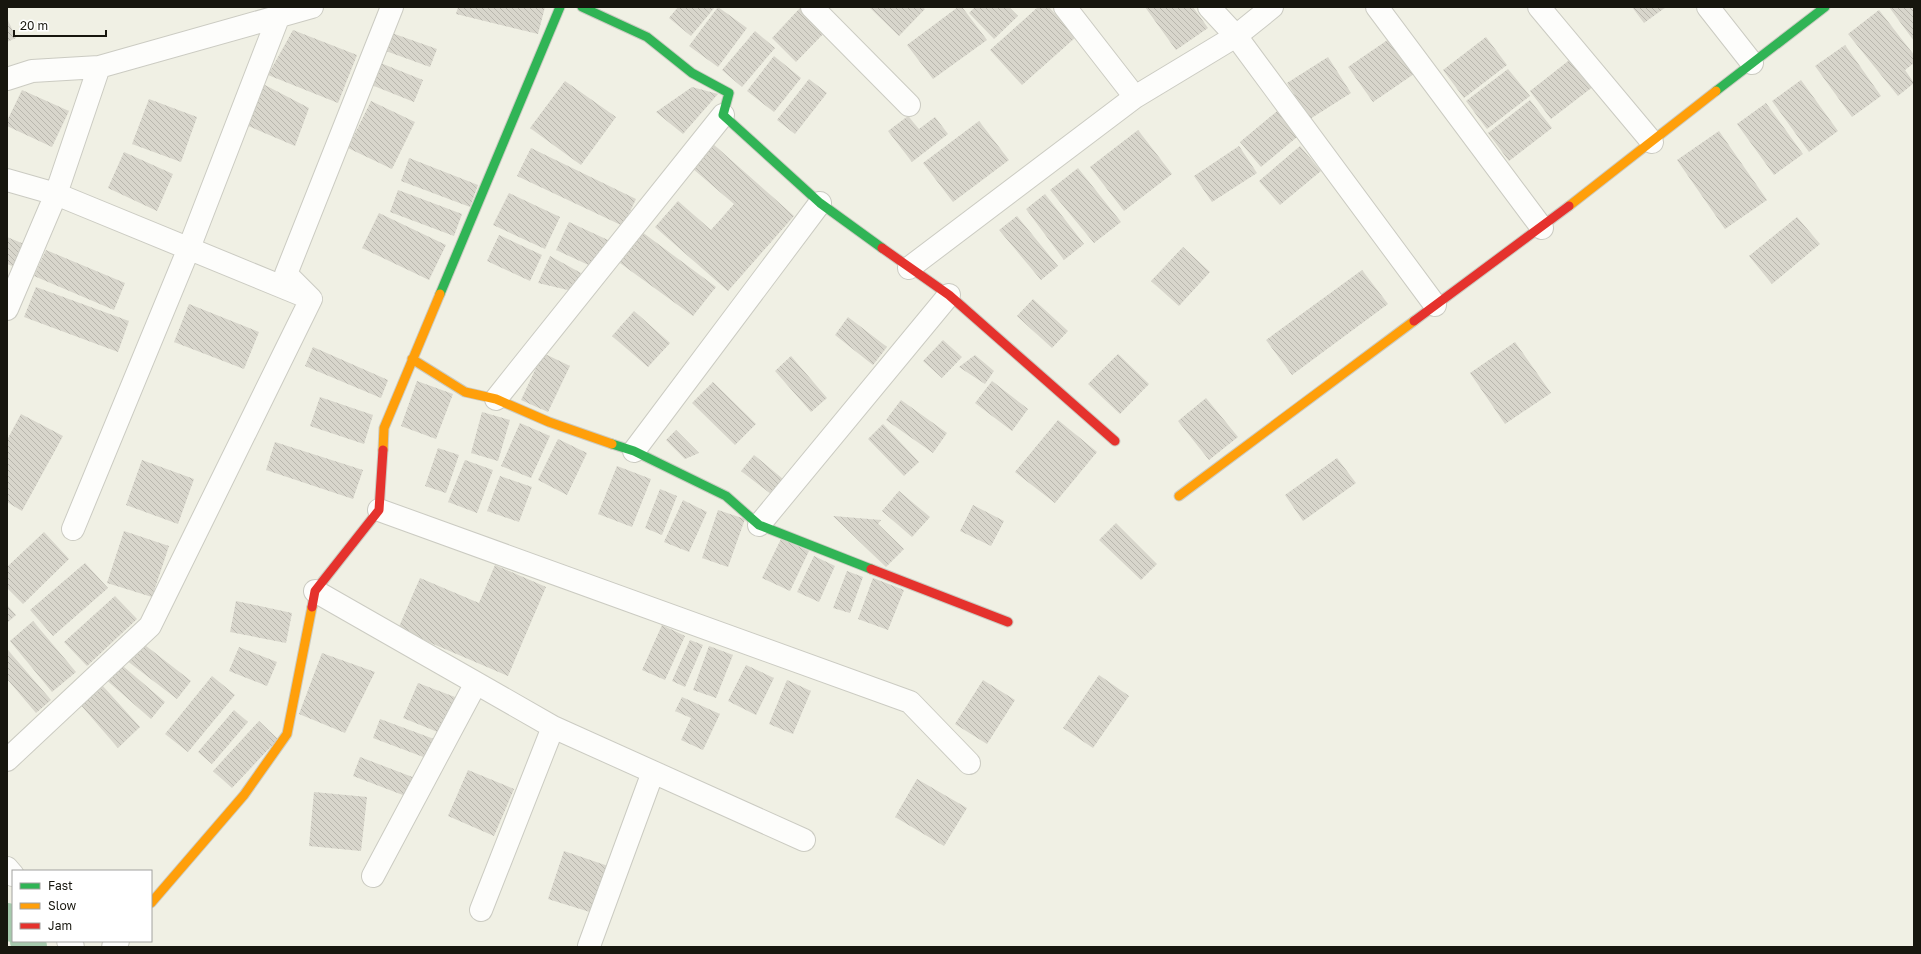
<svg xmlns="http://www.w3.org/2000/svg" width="1921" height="954" font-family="'Golos Text',sans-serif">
  <defs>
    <pattern id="building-back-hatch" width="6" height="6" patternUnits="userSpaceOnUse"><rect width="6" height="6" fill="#d8d6cc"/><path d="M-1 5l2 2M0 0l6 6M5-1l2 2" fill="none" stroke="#b9b7ae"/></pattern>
  </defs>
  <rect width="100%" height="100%" fill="#f0f0e4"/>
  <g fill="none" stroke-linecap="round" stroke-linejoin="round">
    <path stroke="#a6caad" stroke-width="32" d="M7 919 13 926
      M26 941 31 947"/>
  </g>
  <path fill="url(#building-back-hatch)" d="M458 7H545L538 34 456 14Z
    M678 7H715L691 36 669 18Z
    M718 7 747 28 718 67 689 46Z
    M869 7H922L925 9 899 36Z
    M958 7H962L987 40 933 79 907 45Z
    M975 7H1009L1018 16 994 39 969 13Z
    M1038 7H1049L1076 37 1022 85 990 50Z
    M1145 7H1193L1208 28 1176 50Z
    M1632 7H1666L1644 23Z
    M1889 7H1914V41Z
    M800 8 825 32 796 62 772 38Z
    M1879 10 1914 55V63L1905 70 1914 83 1898 96 1848 34Z
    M7 18 16 38 7 42Z
    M293 30 357 55 338 103 268 75Z
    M755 31 775 48 742 87 722 70Z
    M389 32 437 49 430 67 383 50Z
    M1486 37 1507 65 1464 98 1443 70Z
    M1389 39 1414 74 1373 102 1348 67Z
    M1845 45 1881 96 1852 117 1815 66Z
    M774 56 801 78 774 112 747 91Z
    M1328 57 1351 93 1310 119 1287 83Z
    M1572 58 1594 86 1551 119 1530 91Z
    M378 62 423 80 414 102 369 84Z
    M1508 69 1530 96 1487 129 1466 101Z
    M809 79 827 93 795 134 777 120Z
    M1801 80 1838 131 1809 152 1772 101Z
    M565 81 616 117 581 165 530 128Z
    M263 84 309 108 295 146 246 125Z
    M692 87 718 94 683 134 656 112Z
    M22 90 69 111 52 147 7 126V121Z
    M149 99 197 117 181 162 132 144Z
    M1530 100 1552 128 1509 161 1488 133Z
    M371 101 415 122 392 169 348 148Z
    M1766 103 1803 154 1774 175 1737 124Z
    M1282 107 1303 132 1261 167 1240 142Z
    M908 116 919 129 935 117 948 134 912 162 888 131Z
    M979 121 1009 160 953 202 923 163Z
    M1138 130 1172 174 1124 211 1090 167Z
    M1719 131 1767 200 1725 229 1677 160Z
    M713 144 794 216 728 291 655 227 678 201 711 230 734 204 692 168Z
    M1239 146 1257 173 1212 202 1194 176Z
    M1300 146 1321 171 1280 205 1259 181Z
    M531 148 636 199 623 226 517 176Z
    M124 152 173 174 157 211 108 188Z
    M409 158 478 185 470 207 401 181Z
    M1078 168 1121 222 1094 243 1050 190Z
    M398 190 462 214 454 236 390 212Z
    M509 193 560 217 545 249 493 225Z
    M1045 194 1084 244 1064 260 1026 209Z
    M379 213 446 245 429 280 362 248Z
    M1017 216 1058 266 1041 280 999 230Z
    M1797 217 1820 244 1772 284 1749 256Z
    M569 222 608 240 595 268 556 250Z
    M642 232 716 287 693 316 620 263Z
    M499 235 542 255 530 281 487 261Z
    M7 237 24 244 15 267 7 264Z
    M1183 247 1210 272 1179 306 1151 281Z
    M46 250 125 283 114 310 34 276Z
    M550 256 581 273 572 291 538 283Z
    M1362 270 1388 304 1292 375 1266 340Z
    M36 287 129 321 118 352 24 317Z
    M1033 299 1068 331 1052 348 1017 316Z
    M189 304 259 332 244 369 174 342Z
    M634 311 670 343 648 367 612 336Z
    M848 317 887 347 873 365 835 335Z
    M943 340 962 357 942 378 923 361Z
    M1515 342 1551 393 1505 424 1470 373Z
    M313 347 388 380 381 398 305 366Z
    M543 353 570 366 548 412 521 400Z
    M1118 354 1149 384 1120 414 1088 384Z
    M975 355 994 371 985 384 959 367Z
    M791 356 827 398 811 412 775 371Z
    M417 381 453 394 436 439 401 426Z
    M992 381 1028 409 1012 431 975 403Z
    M713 382 756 424 735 445 692 403Z
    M320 397 373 415 364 444 310 426Z
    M1206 398 1238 437 1209 460 1178 421Z
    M901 400 947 433 933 453 886 420Z
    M482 412 510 420 498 461 471 453Z
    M21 414 63 436 22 511 7 502V440Z
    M1058 420 1097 452 1055 503 1015 472Z
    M520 423 550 436 531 478 501 466Z
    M883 424 919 462 904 476 868 439Z
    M676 430 699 453 685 459 666 440Z
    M558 439 587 453 567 495 538 480Z
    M275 442 363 470 353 499 266 470Z
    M438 448 459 455 446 493 425 486Z
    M754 455 783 479 771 494 741 471Z
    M1337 458 1356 483 1303 521 1285 495Z
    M142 460 194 479 178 524 126 505Z
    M465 460 493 470 477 513 448 502Z
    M617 466 651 479 632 527 598 514Z
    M500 476 532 487 519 522 487 511Z
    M660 489 677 496 662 535 645 528Z
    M899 491 930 517 912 537 882 511Z
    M683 500 707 512 689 552 664 542Z
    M973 505 1004 521 991 546 960 531Z
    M718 510 745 519 728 567 702 558Z
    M833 516 881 520 878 524 904 549 886 567Z
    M1116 523 1157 564 1141 580 1099 540Z
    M124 531 169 546 152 597 107 583Z
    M44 532 69 559 23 604 7 588V567Z
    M781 539 809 551 790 591 762 578Z
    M814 556 835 566 819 602 797 592Z
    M85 563 108 588 53 636 30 610Z
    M495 565 546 587 508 676 398 629 420 578 479 603Z
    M847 571 863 577 850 613 833 608Z
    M873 578 904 590 888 630 858 619Z
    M115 596 137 619 87 666 64 642Z
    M236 601 292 613 286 643 230 632Z
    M7 605 16 615 7 623Z
    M33 621 76 672 52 692 10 641Z
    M662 625 685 636 665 680 642 670Z
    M690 640 703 645 685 687 672 681Z
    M141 642 191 681 177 699 126 660Z
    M709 646 733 655 716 698 693 690Z
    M239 647 277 662 267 686 229 671Z
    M7 649 51 700 36 713 7 679Z
    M322 653 375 672 345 733 299 714Z
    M117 661 165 702 151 719 103 677Z
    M746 665 774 678 756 715 728 701Z
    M1099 675 1129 696 1093 748 1063 728Z
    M212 676 235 695 188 752 165 734Z
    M787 680 811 691 793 734 769 724Z
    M983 680 1015 700 987 744 955 724Z
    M418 683 455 697 440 733 403 718Z
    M101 684 140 727 118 748 79 703Z
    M682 697 720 714 703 750 681 740 691 718 675 711Z
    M234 710 248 722 212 764 198 752Z
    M380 719 434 739 426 758 373 738Z
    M259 721 278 739 232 788 213 771Z
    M360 757 415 778 408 797 353 776Z
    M468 770 514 789 494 836 448 816Z
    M917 779 967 808 944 846 895 817Z
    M314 792 367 797 361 851 309 846Z
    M564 851 608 866 593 913 548 899Z"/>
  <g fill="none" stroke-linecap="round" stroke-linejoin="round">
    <g stroke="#cbcbc2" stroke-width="24">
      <path id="street" d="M812 7 909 105
        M1065 7 1135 97
        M1209 7 1236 36 1435 305
        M1377 7 1542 228
        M1539 7 1652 142
        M1708 7 1752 63
        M7 79 32 71 99 67 312 7
        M7 180 56 194 302 295
        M909 268 1135 97 1236 36 1272 7
        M7 309 56 194 99 67
        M496 399 723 115
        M634 451 820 203
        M379 510 910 702 969 763
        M759 525 949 295
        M73 529 189 248 278 18
        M315 591 553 727 804 840
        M7 760 150 626 311 299 286 274 392 7
        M7 868 13 875
        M373 876 476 683
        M481 910 553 727
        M68 941 73 947
        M589 946 653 772
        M113 947 118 941"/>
    </g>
    <g stroke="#cbcbc2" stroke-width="11">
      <path id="fast" d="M582 7 647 37 692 73 729 93 723 115 820 203 882 248
        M1716 91 1825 7
        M440 294 560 7
        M612 444 634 451 726 496 759 525 871 569"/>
    </g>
    <g stroke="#cbcbc2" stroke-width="11">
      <path id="slow" d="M1569 206 1716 91
        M412 359 465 392 496 399 549 422 612 444
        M383 450 384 428 440 294
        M1179 496 1414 321
        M151 903 244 795 287 734 312 607"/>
    </g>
    <g stroke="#cbcbc2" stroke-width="11">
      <path id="jam" d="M882 248 949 295 1115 441
        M1414 321 1569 206
        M871 569 1008 622
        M312 607 315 591 379 510 383 450"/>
    </g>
    <use href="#street" stroke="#fdfdfb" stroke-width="22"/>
    <use href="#fast" stroke="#30b455" stroke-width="9"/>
    <use href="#slow" stroke="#ff9f0a" stroke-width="9"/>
    <use href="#jam" stroke="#e5322d" stroke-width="9"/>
  </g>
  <rect width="1921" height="954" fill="none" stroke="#17160e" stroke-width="16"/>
  <rect x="12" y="870" width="140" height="72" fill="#ffffff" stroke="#a2a29f"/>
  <rect x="20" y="883" width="20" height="6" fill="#30b455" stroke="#a2a29f"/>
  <text x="48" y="890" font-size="12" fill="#17160e">Fast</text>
  <rect x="20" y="903" width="20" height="6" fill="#ff9f0a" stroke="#a2a29f"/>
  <text x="48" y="910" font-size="12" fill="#17160e">Slow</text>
  <rect x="20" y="923" width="20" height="6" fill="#e5322d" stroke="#a2a29f"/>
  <text x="48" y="930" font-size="12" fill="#17160e">Jam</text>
  <path d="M14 30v6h92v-6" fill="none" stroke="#17160e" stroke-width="2"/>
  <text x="20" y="30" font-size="12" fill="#17160e" stroke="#ffffff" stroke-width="3" paint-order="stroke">20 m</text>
</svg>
